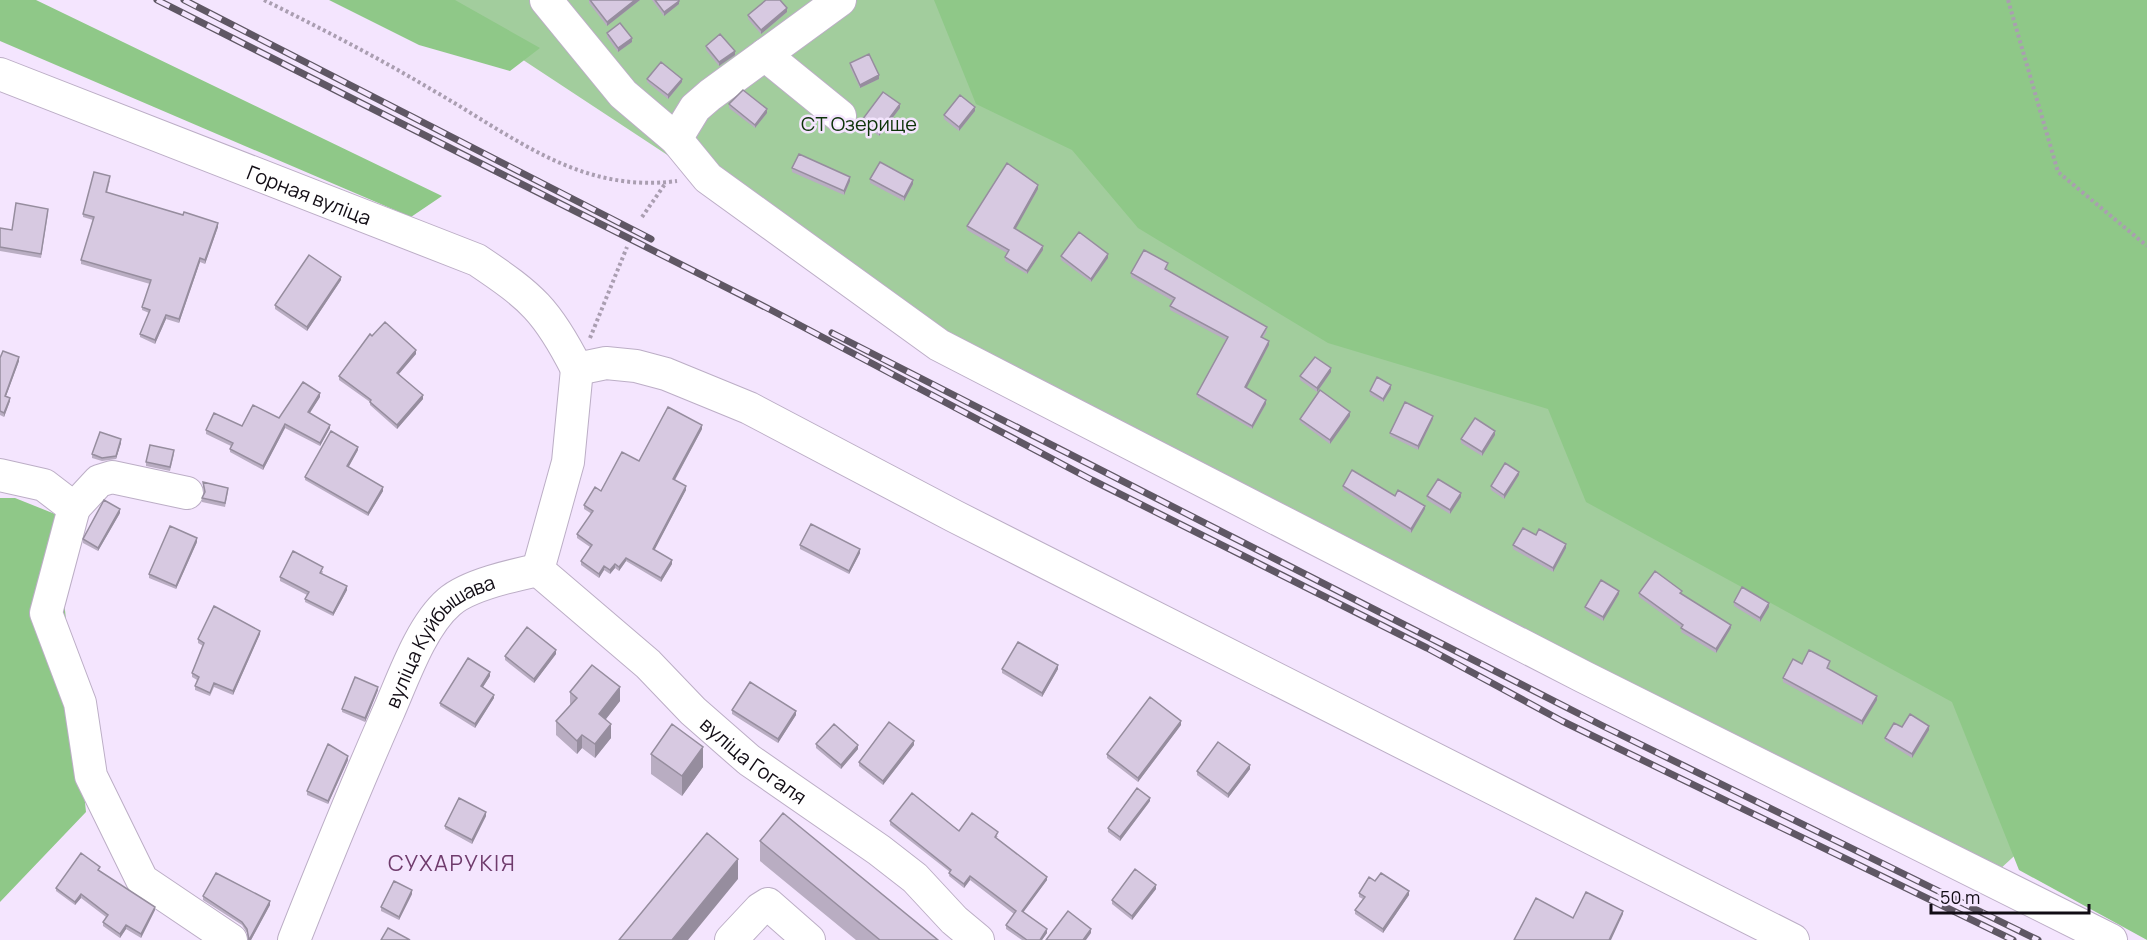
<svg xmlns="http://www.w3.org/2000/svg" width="2147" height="940" font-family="Manrope,sans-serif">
  <rect width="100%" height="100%" fill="#f4e5fe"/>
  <path fill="#a2cd9d" d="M432 0H945L1556 400 1963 694 2024 847 1999 870 947 337 795 232 707 156 678 162Z"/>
  <path fill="#8fc888" d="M0 0H36L442 196 411 217 0 41Z
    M329 0H455L540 48 510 71 419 45Z
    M934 0H2147V940L2019 870 1952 702 1586 502 1548 409 1328 343 1138 228 1072 150 976 104Z
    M0 498H15L55 514 86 812 0 902Z"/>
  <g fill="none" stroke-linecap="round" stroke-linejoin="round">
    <g stroke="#bcaec6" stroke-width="34">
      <g id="minor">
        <path d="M546 0 623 94 676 139 708 178 939 345 1584 677 2111 940"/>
        <path d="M765 55 840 116"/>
        <path id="s1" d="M0 74 477 260C532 297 547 310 577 369"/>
        <path d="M676 139 695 108 710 95 840 0"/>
        <path d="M577 369 606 363 636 366 666 374 749 408 954 516 1793 940"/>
        <path d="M0 475 44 485 74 508 46 613 80 703 91 776 142 880 231 940"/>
        <path d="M74 508 99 481 112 477 187 493"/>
        <path id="s2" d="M538 570 648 664 693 711 749 760 879 850 915 878 954 920 978 940"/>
        <path d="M538 570 568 462 577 369"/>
        <path id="s3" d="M294 940C324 864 355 788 388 713 403 679 421 626 449 602 468 585 514 575 538 570"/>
        <path d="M731 940 760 909 768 904 809 940"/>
      </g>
    </g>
    <path stroke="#aa9eb1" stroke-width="4" stroke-dasharray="3 3" stroke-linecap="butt" d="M264 0C322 29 379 58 434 91 513 136 580 194 677 181
      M2008 0 2058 172 2147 246
      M642 217 665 184
      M590 338 627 247"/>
    <use href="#minor" stroke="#fff" stroke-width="32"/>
    <g stroke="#5f5764" stroke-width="7">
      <path id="rail" d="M157 0 773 311 1092 480 1427 648 1562 721 2013 940
        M184 0 651 239
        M832 333 1603 726 2038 940"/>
    </g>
    <use href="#rail" stroke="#f4e5fe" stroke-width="4.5" stroke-dasharray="14" stroke-linecap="butt"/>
  </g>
  <path fill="#b9adc2" d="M589 0H640L607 26 589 3Z
    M652 0H679V4L664 16Z
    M787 12 761 34 748 19V15Z
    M607 33 632 42 618 52 607 37Z
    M706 46 735 55 719 66 706 50Z
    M850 63 879 79 860 88 850 67Z
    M647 79 682 82 668 99 647 82Z
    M729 104 767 113 755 128 729 108Z
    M900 108 879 136 862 123V120Z
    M975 111 959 131 944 119V115Z
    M792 168 850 181 844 195 792 172Z
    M870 179 913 184 904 201 870 183Z
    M110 180 107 193 218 227 205 264 200 262 179 323 166 319 155 344 140 337V334L149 313 142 310V307L150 284 81 264V260L93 220 83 217V214Z
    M1038 189 1015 229 1043 250 1027 274 1005 261V257L1007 253 967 230V226Z
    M48 213 41 258 0 251V228L12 230Z
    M1061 256 1108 258 1091 282 1061 260Z
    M1168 267 1166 270 1267 331 1263 338 1269 345 1246 388 1266 404 1252 429 1197 397V394L1226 340 1170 310V306L1173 301 1131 277V273Z
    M341 280 307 331 275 309V305Z
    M372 336 416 354 399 374 423 399 397 429 370 405V402L339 380V376Z
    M0 358 19 361 6 396 10 401 4 417 0 415Z
    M1331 372 1317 392 1300 380V376Z
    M1391 389 1383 402 1370 395V391Z
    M320 397 309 413 330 428 320 446 285 428 263 470 230 452V449L231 446 206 434V430L242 426 279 418Z
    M1350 416 1330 444 1300 422V419Z
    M1433 419 1418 450 1390 436V433Z
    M702 429 675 480 686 490 654 550 672 564 661 582 626 561 619 571 615 568 610 574 604 570 599 578 581 565V561L590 547 577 538V534L592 514 584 509V505L639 461Z
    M1495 435 1482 456 1461 443V439Z
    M121 443 116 459 102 461 92 458V454Z
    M358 450 348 467 383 491 368 516 305 480V477Z
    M174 454 170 471 146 466V462Z
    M1519 475 1504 499 1491 490V486Z
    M203 482 228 491 225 507 202 502V498L204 493Z
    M1343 486 1395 496 1425 509 1411 533 1343 490Z
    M1427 496 1461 497 1450 514 1427 500Z
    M120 513 98 551 83 543V539Z
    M1536 535 1566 548 1553 572 1513 549V545Z
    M197 542 176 589 149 578V574Z
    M800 545 860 553 849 574 800 549Z
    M323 571 322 574 347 590 333 616 305 602V599L307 595 280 581V577Z
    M1639 593 1682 594 1731 628 1716 653 1681 632 1682 628 1639 597Z
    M1619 594 1603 621 1585 610V607Z
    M1734 602 1769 607 1760 622 1734 606Z
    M260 634 233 695 214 687 210 696 195 690V686L197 680 192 677V673L203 646 198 643V639Z
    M556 654 534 683 505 660V656Z
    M1802 664 1830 665 1829 669 1877 700 1862 725 1783 682V678Z
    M1002 669H1058L1042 697 1002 673Z
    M490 676 483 687 494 698 475 728 440 706V703Z
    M378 690 365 722 342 712V709Z
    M570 692 620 701 605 720 611 738 595 758 582 748 577 754 556 735V721L570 706Z
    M732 710 796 715 778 743 732 714Z
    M1181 725 1138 782 1107 758V754Z
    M1902 727 1929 730 1912 758 1885 741V738Z
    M816 744 858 749 841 769 816 748Z
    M914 745 883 785 859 766V762Z
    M651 754 703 767 682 796 651 774Z
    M348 760 328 804 307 795V791Z
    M1250 769 1228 798 1197 775V771Z
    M1150 801 1120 841 1108 832V828Z
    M486 816 472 844 445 829V826Z
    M890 821 998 836 996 838 1047 880 1023 912 1047 933 1042 940H1022L1006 929V925L1014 914 970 880 964 888 949 876 950 872 890 825Z
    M760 841 938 940H856L760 861Z
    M100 871 155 910 141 938 126 929 120 938 103 926V922L106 917 81 898 75 905 56 891V888Z
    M1375 881 1409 895 1383 933 1355 914V910L1363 899 1359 897V893Z
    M1156 889 1132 920 1112 904V900Z
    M412 894 399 920 381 911V907Z
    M203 896 270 905 251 940H248L247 933 242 925 203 900Z"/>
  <path fill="#968d9e" d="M635 0H640L607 26V22Z
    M679 1V4L664 16V12Z
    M787 8V12L761 34V30Z
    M632 38V42L618 52V48Z
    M735 51V55L719 66V62Z
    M879 75V79L860 88V85Z
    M682 79V82L668 99V95Z
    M900 104V108L879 136V132Z
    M975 107V111L959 131V127Z
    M767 109V113L755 128V125Z
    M850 177V181L844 195V191Z
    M913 180V184L904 201V197Z
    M1038 185V189L1014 232V228Z
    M218 223V227L205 264V260Z
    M1043 246V250L1027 274V271Z
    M1108 254V258L1091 282V279Z
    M200 258V262L179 323V319Z
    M341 277V280L307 331V327Z
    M166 315V319L155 344V340Z
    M1269 341V345L1245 391V387Z
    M416 350V354L397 376V373Z
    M19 357V361L5 399V396Z
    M1331 368V372L1317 392V388Z
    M1391 385V389L1383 402V399Z
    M320 393V397L308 416V412Z
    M423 395V399L397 429V425Z
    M10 398V401L4 417V413Z
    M1266 400V404L1252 429V426Z
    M1350 412V416L1330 444V440Z
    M1433 416V419L1418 450V446Z
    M285 424V428L263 470V466Z
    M330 425V428L320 446V443Z
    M702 425V429L673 483V479Z
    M1495 431V435L1482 456V452Z
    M121 439V443L116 459V456Z
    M358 447V450L347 470V466Z
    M1519 472V475L1504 499V495Z
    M686 486V490L653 553V549Z
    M383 487V491L368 516V513Z
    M1461 493V497L1450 514V510Z
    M1425 506V509L1411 533V529Z
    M120 509V513L98 551V548Z
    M197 538V542L176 589V586Z
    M1566 544V548L1553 572V568Z
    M860 549V553L849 574V571Z
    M626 558V561L619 571V567Z
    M672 560V564L661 582V578Z
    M615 564V568L610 574V570Z
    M604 566V570L599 578V574Z
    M347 586V590L333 616V613Z
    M1619 591V594L1603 621V617Z
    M1769 603V607L1760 622V618Z
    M1731 625V628L1716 653V649Z
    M260 631V634L233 695V691Z
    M556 650V654L534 683V679Z
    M1058 665V669L1042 697V693Z
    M490 672V676L481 690V686Z
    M378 687V690L365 722V718Z
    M620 687V701L599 728V714Z
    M494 695V698L475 728V724Z
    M1877 696V700L1862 725V721Z
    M796 711V715L778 743V739Z
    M1181 721V725L1138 782V778Z
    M611 724V738L595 758V744Z
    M1929 726V730L1912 758V754Z
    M582 735V748L577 754V741Z
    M914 741V745L883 785V781Z
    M858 745V749L841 769V765Z
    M703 747V767L682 796V776Z
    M348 756V760L328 804V801Z
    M1250 765V769L1228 798V794Z
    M1150 798V801L1120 841V837Z
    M486 812V816L472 844V840Z
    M738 859V879L688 940H672Z
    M970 876V880L964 888V884Z
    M1047 877V880L1022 914V911Z
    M1156 885V889L1132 920V916Z
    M412 890V894L399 920V917Z
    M1409 891V895L1383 933V929Z
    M81 894V898L75 905V902Z
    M270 901V905L251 940H249Z
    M155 907V910L141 938V934Z
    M1623 911V914L1611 940H1609Z
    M126 925V929L120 938V934Z
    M1047 929V933L1042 940H1040Z
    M1091 929V933L1086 940H1083Z"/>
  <path fill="#d7c9e1" stroke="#968d9e" stroke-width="1.5" d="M590 0H635L607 22Z
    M655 0H679V1L664 12Z
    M766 0H780L787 8 761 30 748 15Z
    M620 23 632 38 618 48 607 33Z
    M720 34 735 51 719 62 706 46Z
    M869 54 879 75 860 85 850 63Z
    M661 62 682 79 668 95 647 79Z
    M743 90 767 109 755 125 729 104Z
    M883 92 900 104 879 132 862 120Z
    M960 95 975 107 959 127 944 115Z
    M799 154 850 177 844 191 792 168Z
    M880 162 913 180 904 197 870 179Z
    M1007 163 1038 185 1014 228 1043 246 1027 271 1005 257 1009 250 967 226Z
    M94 172 110 176 106 192 183 215 184 212 218 223 205 260 200 258 179 319 166 315 155 340 140 334 150 310 142 307 151 280 81 260 94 217 83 214Z
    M16 203 48 209 41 254 0 247V228L12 230Z
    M1079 232 1108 254 1091 279 1061 256Z
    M1144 250 1168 263 1165 269 1267 327 1261 337 1269 341 1245 387 1266 400 1252 426 1197 394 1228 337 1170 306 1175 298 1131 273Z
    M309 255 341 277 307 327 275 305Z
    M385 322 416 350 397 373 423 395 397 425 370 402 371 400 339 376 370 334 372 336Z
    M3 351 19 357 5 396 10 398 4 413 0 411V358Z
    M1315 357 1331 368 1317 388 1300 376Z
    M1377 377 1391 385 1383 399 1370 391Z
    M303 382 320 393 308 412 330 425 320 443 285 424 263 466 230 449 233 443 206 430 214 413 242 426 253 405 279 418Z
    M1320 390 1350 412 1330 440 1300 419Z
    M1405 402 1433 416 1418 446 1390 433Z
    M668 407 702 425 673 479 686 486 653 549 672 560 661 578 626 558 619 567 615 564 610 570 604 566 599 574 581 561 592 545 577 534 593 511 584 505 595 487 601 491 622 452 639 461Z
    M1475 418 1495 431 1482 452 1461 439Z
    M331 431 358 447 347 466 383 487 368 513 305 477Z
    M100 432 121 439 116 456 102 458 92 454Z
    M150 445 174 450 170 467 146 462Z
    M1505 463 1519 472 1504 495 1491 486Z
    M1352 470 1395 496 1398 490 1425 506 1411 529 1343 486Z
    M1438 479 1461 493 1450 510 1427 496Z
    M203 482 228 488 225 503 202 498 205 492Z
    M104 500 120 509 98 548 83 539Z
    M811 524 860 549 849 571 800 545Z
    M170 526 197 538 176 586 149 574Z
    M1523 528 1536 535 1539 529 1566 544 1553 568 1513 545Z
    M293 551 323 567 320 573 347 586 333 613 305 599 309 592 280 577Z
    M1655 571 1682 591 1680 593 1731 625 1716 649 1681 628 1683 625 1639 593Z
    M1601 580 1619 591 1603 617 1585 607Z
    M1742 587 1769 603 1760 618 1734 602Z
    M214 606 260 631 233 691 214 683 210 693 195 686 199 677 192 673 204 643 198 639Z
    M527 627 556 650 534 679 505 656Z
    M1018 642 1058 665 1042 693 1002 669Z
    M1809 650 1830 661 1827 668 1877 696 1862 721 1783 678 1793 659 1802 664Z
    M468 658 490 672 481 686 494 695 475 724 440 703Z
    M592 665 620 687 599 714 611 724 595 744 582 735 577 741 556 721 577 698 570 692Z
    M355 677 378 687 365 718 342 709Z
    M750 682 796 711 778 739 732 710Z
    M1150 697 1181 721 1138 778 1107 754Z
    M1910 714 1929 726 1912 754 1885 738 1894 723 1902 727Z
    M889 722 914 741 883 781 859 762Z
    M672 724 703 747 682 776 651 754Z
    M834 724 858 745 841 765 816 744Z
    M1218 742 1250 765 1228 794 1197 771Z
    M328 744 348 756 328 801 307 791Z
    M1137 788 1150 798 1120 837 1108 828Z
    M912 793 959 831 972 813 998 832 995 837 1047 877 1022 911 1047 929 1040 940H1027L1006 925 1016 911 970 876 964 884 949 873 951 870 890 821Z
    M459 798 486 812 472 840 445 826Z
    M783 813 938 940H880L760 841Z
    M707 833 738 859 672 940H619Z
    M81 853 100 867 98 870 155 907 141 934 126 925 120 934 103 922 108 915 81 894 75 902 56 888Z
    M1135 869 1156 885 1132 916 1112 900Z
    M216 873 270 901 249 940 247 929 242 922 203 896Z
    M1381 873 1409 891 1383 929 1355 910 1365 897 1359 893 1369 877 1375 881Z
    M394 881 412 890 399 917 381 907Z
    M1586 892 1623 911 1609 940H1514L1536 898 1573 918Z
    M1068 911 1091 929 1083 940H1046Z
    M388 928 410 940H381Z"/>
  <g text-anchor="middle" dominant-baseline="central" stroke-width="5" stroke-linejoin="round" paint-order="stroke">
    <g font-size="20" fill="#0c3308" stroke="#f4e5fe">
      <text x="859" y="123">СТ Озерище</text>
    </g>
    <g font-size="20" fill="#110c14" stroke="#f4e5fe">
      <text stroke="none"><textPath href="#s1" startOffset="332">Горная вуліца</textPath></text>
      <text stroke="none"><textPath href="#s3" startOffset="338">вуліца Куйбышава</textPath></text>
      <text stroke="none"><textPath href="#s2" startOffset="288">вуліца Гогаля</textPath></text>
    </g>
    <g font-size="22" letter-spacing="1.5" fill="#6f3b6c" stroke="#f4e5fe">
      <text x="452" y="863">СУХАРУКІЯ</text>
    </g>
  </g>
  <path d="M1931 904v9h158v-9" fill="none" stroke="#110c14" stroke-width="3"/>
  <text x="1940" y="904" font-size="18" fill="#110c14" stroke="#f4e5fe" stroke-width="4.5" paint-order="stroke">50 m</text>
</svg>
